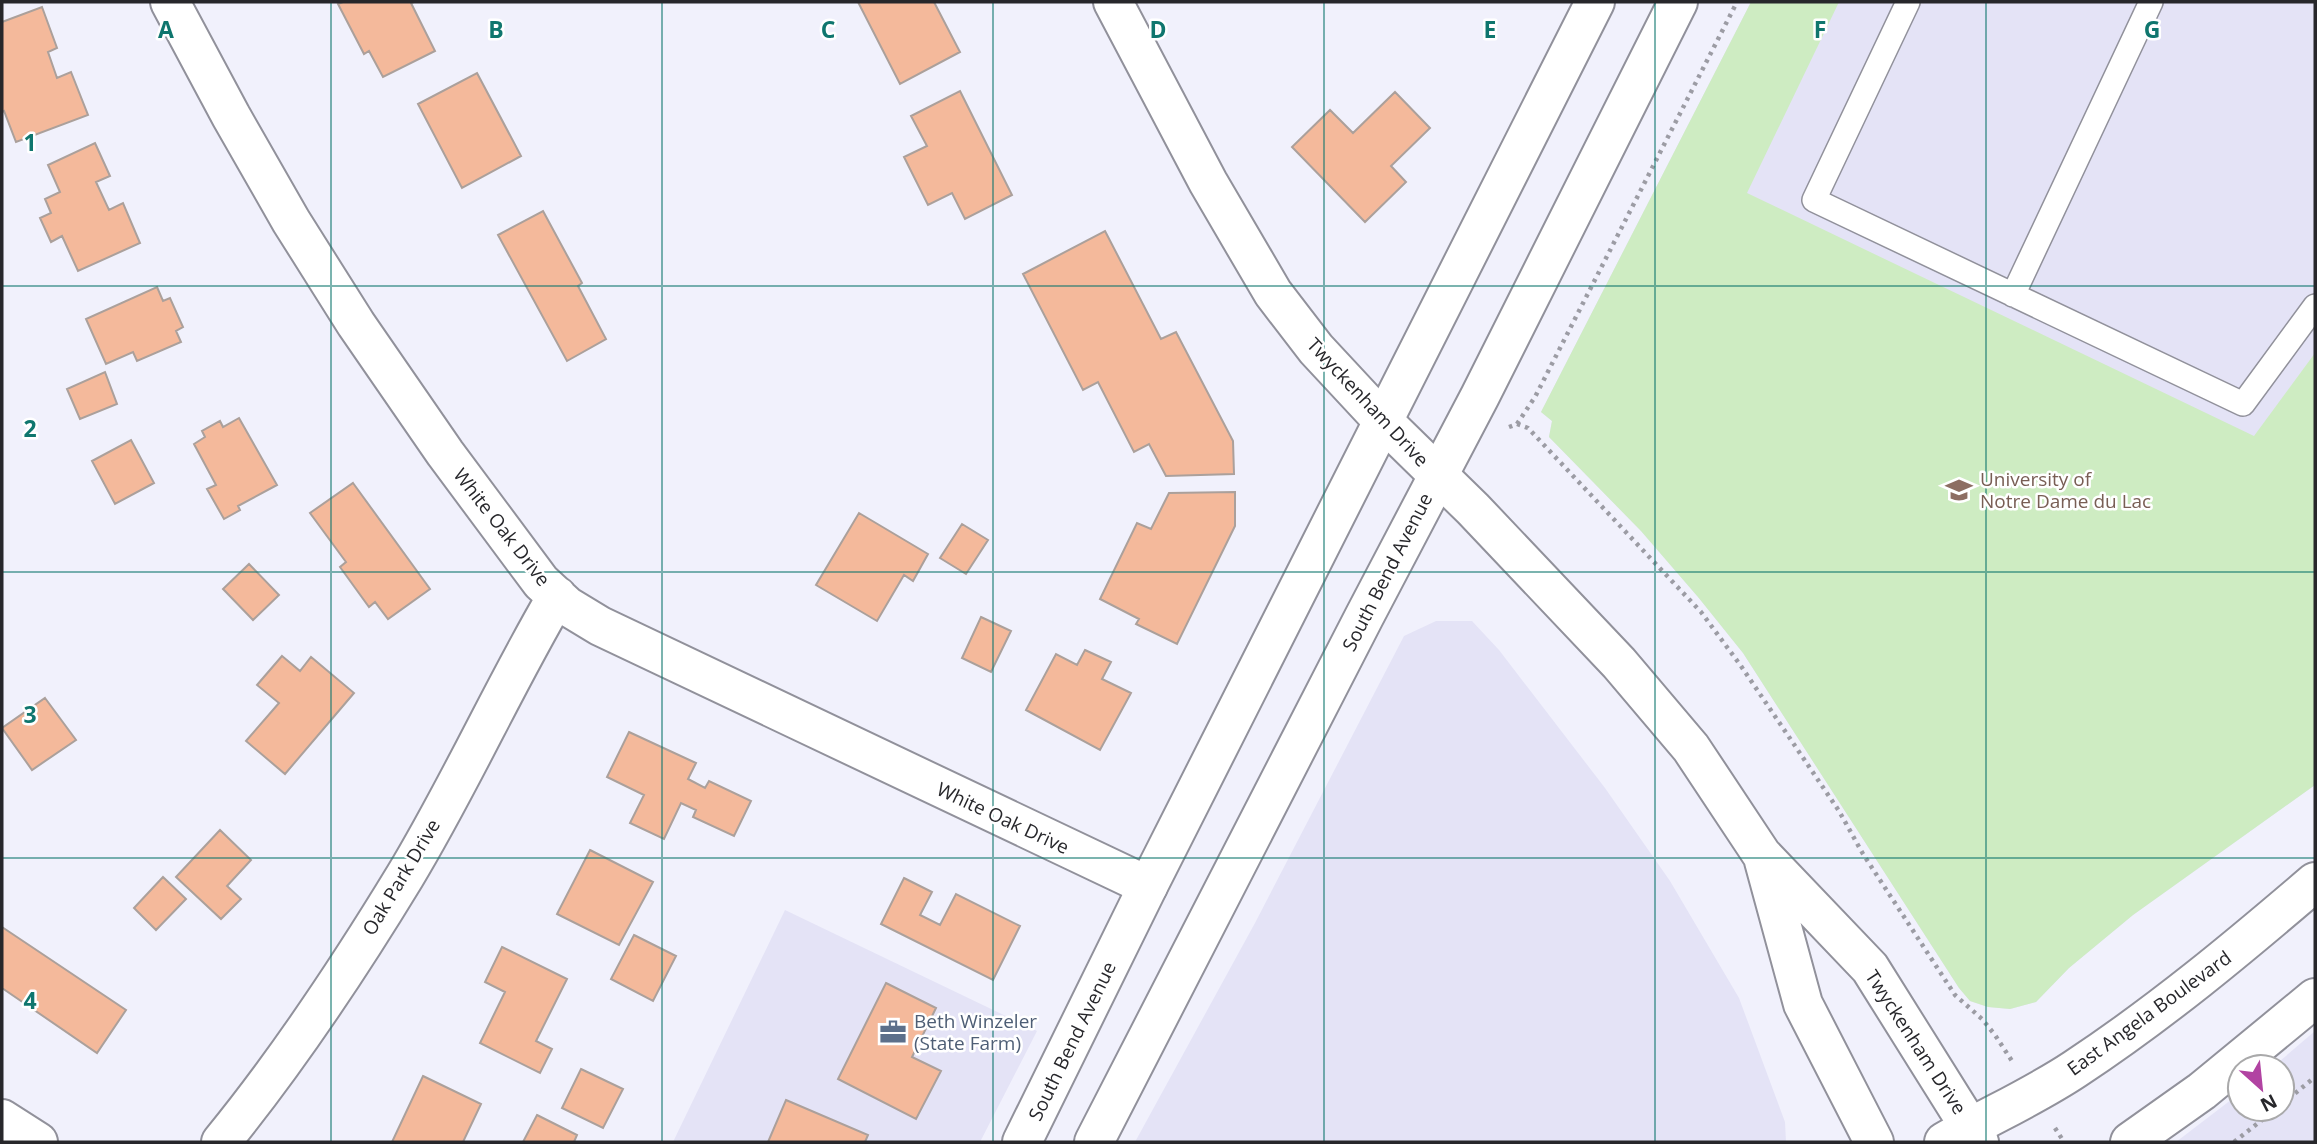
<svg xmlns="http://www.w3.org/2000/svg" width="2317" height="1144" font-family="'Open Sans',sans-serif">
  <rect width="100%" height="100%" fill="#f1f1fc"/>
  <path fill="#e4e3f6" d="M1751 2H2315V785L2133 915 2069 968 2036 1002 2010 1009 1988 1007 1970 1001 1959 988 1743 653 1698 597 1641 531 1549 437 1552 421 1541 412Z
    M1436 621H1472L1499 650 1605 788 1670 881 1739 998 1785 1122 1786 1142H1135L1255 923 1404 636Z
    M785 910 1037 1031 980 1142H673Z
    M2315 1031V1142H2176L2240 1093V1109H2282V1067H2273Z"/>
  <path fill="#ceecc2" d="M1751 2H1839L1747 193 2254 436 2315 353V785L2133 915 2069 968 2036 1002 2010 1009 1988 1007 1970 1001 1959 988 1743 653 1698 597 1641 531 1549 437 1552 421 1541 412Z"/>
  <path fill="#f4b99b" stroke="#aba09b" stroke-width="2" d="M343 2H414L411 3 435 51 383 77 369 51 364 54 338 4Z
    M858 2H934L960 52 900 84Z
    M42 7 57 48 48 52 57 78 71 72 88 115 16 142 4 111 2 112V22Z
    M477 73 521 156 462 188 418 104Z
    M960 91 1012 195 965 219 952 193 928 205 904 157 927 146 911 116Z
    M1395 92 1430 128 1391 166 1406 182 1365 222 1292 147 1330 110 1353 133Z
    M95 143 110 176 96 182 109 210 123 203 140 243 78 271 62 236 51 242 40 218 51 213 45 199 60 192 48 165Z
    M543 211 582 283 578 286 606 339 567 361 498 235Z
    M1105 231 1161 339 1176 332 1233 441 1234 474 1166 476 1149 444 1134 452 1098 382 1083 390 1023 274Z
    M157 287 163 301 170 298 183 327 176 331 181 342 137 361 133 352 106 364 86 319Z
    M105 372 117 404 80 419 67 389Z
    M239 418 277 485 238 506 240 510 224 519 207 489 216 485 194 444 205 437 202 431 220 421 223 427Z
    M131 440 154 483 115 504 92 461Z
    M353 483 430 589 388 619 375 602 369 607 340 567 346 562 310 513Z
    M1235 492V526L1177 644 1136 624 1139 619 1100 599 1137 523 1151 529 1169 493Z
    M859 513 928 554 913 581 904 575 877 621 816 585Z
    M962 524 988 540 966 574 940 558Z
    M249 564 279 595 253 620 223 589Z
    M981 617 1011 631 991 672 962 658Z
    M1085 650 1111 662 1102 679 1131 693 1100 750 1026 710 1056 654 1077 665Z
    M282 656 300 671 311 657 354 693 285 774 246 741 279 703 257 685Z
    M45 698 76 740 32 770 2 728Z
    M629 732 696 763 688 779 705 788 709 781 751 801 734 836 693 817 696 810 681 803 664 839 630 823 644 795 607 777Z
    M220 830 251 860 227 886 241 899 221 919 176 877Z
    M590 850 653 882 619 945 557 914Z
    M163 877 186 899 156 930 134 908Z
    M904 878 932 892 920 915 940 925 956 894 1020 926 993 980 881 924Z
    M2 927 126 1010 97 1053 2 988Z
    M634 935 676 956 653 1001 611 979Z
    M502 947 567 979 536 1041 552 1049 540 1073 480 1043 505 992 485 982Z
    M886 983 936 1008 912 1057 941 1071 916 1119 838 1079Z
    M581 1069 623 1089 603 1128 562 1108Z
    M423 1076 481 1104 463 1142H392Z
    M786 1100 868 1135 865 1142H768Z
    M537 1115 577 1135 574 1142H523Z"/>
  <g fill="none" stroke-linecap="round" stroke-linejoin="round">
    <g stroke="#91919b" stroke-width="26">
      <path id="lane" d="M1908 2 1814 200 2243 404 2315 306
        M2013 295 2151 2"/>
    </g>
    <g stroke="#91919b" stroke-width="42">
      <path id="street" d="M170 2 231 116 291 221 356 324 445 453 541 582 567 606 600 626 1148 886
        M2 1119 38 1142
        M221 1142C289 1059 349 968 405 876 460 785 503 688 557 596"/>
    </g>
    <g stroke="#91919b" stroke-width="42">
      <path id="secondary" d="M1113 2 1208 182 1273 293 1316 349 1383 421 1473 509 1619 663 1691 748 1762 855 1870 968 1979 1142
        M1764 861 1803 1004 1874 1142
        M1944 1142C1987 1117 2033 1097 2075 1069 2160 1013 2238 948 2315 882
        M2130 1142 2202 1091 2315 998"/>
    </g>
    <g stroke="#91919b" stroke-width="42">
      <path id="primary" d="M1022 1142 1148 886 1595 2
        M1094 1142 1364 617 1480 396 1678 2"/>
    </g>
    <path stroke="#9c9ca4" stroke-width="4.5" stroke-dasharray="3.5 5" stroke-linecap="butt" d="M1517 424 1535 397 1737 2
      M1509 427 1517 424 1528 428 1701 612 1741 666 1839 811 1863 854 1955 995 1982 1019 1995 1035 2012 1061
      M2282 1104 2315 1077
      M2055 1128 2064 1142
      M2234 1142 2276 1109"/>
    <use href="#lane" stroke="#fff" stroke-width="23"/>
    <use href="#street" stroke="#fff" stroke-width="38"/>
    <use href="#secondary" stroke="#fff" stroke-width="38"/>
    <use href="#primary" stroke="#fff" stroke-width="38"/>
  </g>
  <path fill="none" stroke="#0f766e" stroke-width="2" stroke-opacity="0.55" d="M331 2V1142M662 2V1142M993 2V1142M1324 2V1142M1655 2V1142M1986 2V1142M2 286H2315M2 572H2315M2 858H2315"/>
  <defs>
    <g id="university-bare" transform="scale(2.1)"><path d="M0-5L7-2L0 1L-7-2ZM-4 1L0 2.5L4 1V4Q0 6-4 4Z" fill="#8d6e63" stroke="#fff" stroke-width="2.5" paint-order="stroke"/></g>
    <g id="office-bare" transform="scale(2.1)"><path d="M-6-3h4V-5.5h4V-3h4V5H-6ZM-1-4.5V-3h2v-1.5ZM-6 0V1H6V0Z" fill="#5c6f8a" stroke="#fff" stroke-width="2.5" paint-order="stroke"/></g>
  </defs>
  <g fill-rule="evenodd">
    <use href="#university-bare" x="1959" y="490"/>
    <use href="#office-bare" x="893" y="1032"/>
  </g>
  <g text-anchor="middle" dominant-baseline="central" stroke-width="5" stroke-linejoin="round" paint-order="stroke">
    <g font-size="19" fill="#27272b" stroke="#fff">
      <text transform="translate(1368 402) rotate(47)">Twyckenham Drive</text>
      <text transform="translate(502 527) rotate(52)">White Oak Drive</text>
      <text transform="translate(1387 572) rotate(-63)">South Bend Avenue</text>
      <text transform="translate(1003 818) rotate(25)">White Oak Drive</text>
      <text transform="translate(401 877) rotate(-59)">Oak Park Drive</text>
      <text transform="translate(2149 1013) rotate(-36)">East Angela Boulevard</text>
      <text transform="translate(1072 1041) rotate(-64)">South Bend Avenue</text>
      <text transform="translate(1916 1042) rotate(57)">Twyckenham Drive</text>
    </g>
    <g font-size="19" fill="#785e54" stroke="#fff" text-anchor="start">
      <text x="1980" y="479">University of<tspan x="1980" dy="22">Notre Dame du Lac</tspan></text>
    </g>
    <g font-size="19" fill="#4e5e75" stroke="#fff" text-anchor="start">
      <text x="914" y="1021">Beth Winzeler<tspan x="914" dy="22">(State Farm)</tspan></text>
    </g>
  </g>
  <g font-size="23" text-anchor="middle" font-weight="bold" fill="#0f766e" stroke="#fff" stroke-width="5" stroke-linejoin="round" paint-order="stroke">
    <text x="166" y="38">A</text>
    <text x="496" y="38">B</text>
    <text x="828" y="38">C</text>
    <text x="1158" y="38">D</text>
    <text x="1490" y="38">E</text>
    <text x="1820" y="38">F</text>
    <text x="2152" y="38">G</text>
    <text x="30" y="151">1</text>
    <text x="30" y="437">2</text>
    <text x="30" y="723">3</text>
    <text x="30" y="1009">4</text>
  </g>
  <rect width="2317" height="1144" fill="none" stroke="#27272b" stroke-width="7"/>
  <g transform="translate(2261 1088) rotate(153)"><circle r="33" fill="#ffffff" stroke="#a9a9aa" stroke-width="2"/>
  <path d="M0-5L12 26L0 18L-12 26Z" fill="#b143a2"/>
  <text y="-10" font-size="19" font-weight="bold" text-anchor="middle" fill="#27272b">N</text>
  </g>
</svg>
